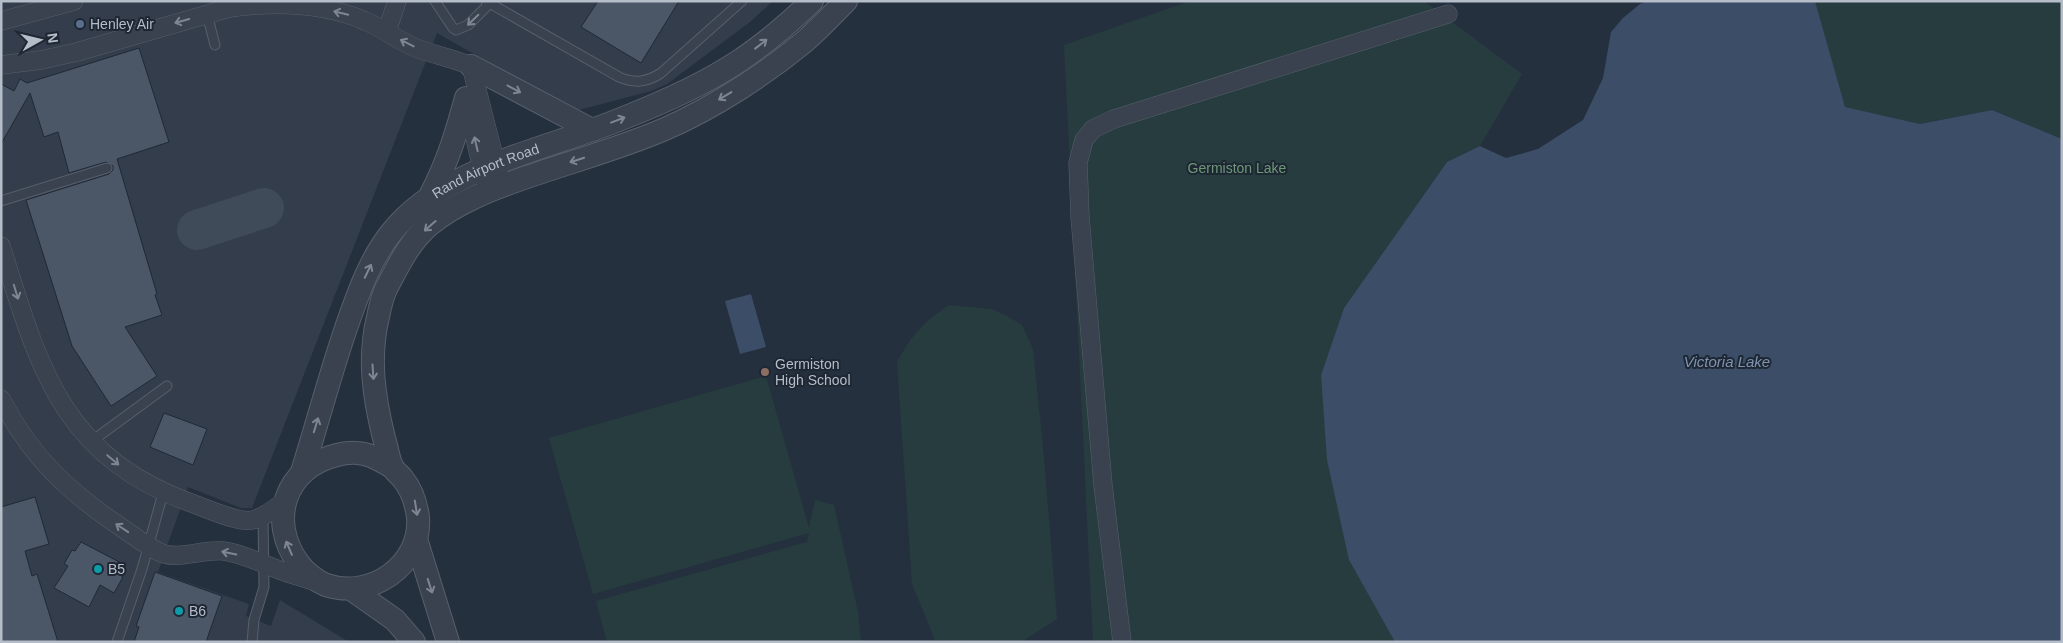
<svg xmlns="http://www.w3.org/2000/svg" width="2063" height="643" font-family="Helvetica,sans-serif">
  <rect width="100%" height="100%" fill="#25303e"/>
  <path fill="#333d4b" d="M1 1H773L750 22 667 84 651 91 579 110 562 104 437 33 252 508H241L188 487 158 572 249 604 246 616 271 626 280 600 349 642H1Z"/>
  <path fill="#273c3f" d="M1190 1H1424L1522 74 1480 146 1447 162 1344 308 1321 375 1349 560 1395 642H1093L1064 45Z
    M1815 1H2062V139L1992 110 1920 124 1844 107Z
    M949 305 992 309 1007 316 1022 325 1033 349 1044 457 1057 619 1021 642 935 640 912 584 897 362C911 336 924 321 949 305Z
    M766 376 809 528 815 500 834 505 858 612 861 642H607L596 601 807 542 809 533 593 594 549 438Z"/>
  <path fill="#3b4d67" d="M1647 1H1815L1845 107 1920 124 1992 110 2062 139V642H1395L1349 560 1327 460 1321 375 1344 308 1447 162 1480 146 1506 158 1538 149 1583 120 1603 78 1611 32 1623 18 1640 4Z
    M751 294 766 347 740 354 725 301Z"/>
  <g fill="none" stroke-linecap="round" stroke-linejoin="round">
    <path stroke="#404b5a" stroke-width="40" d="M197 230 264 208"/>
  </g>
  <path fill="#4b5767" stroke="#202935" d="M598 1H679L641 63 581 27Z
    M139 48 169 142 117 159 157 294 155 295 162 315 125 327 157 376 111 406 72 346 26 200 109 174 113 170V166L106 162 69 173 58 132 44 137 30 93 1 144V84L14 91 20 79 27 83Z
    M164 413 207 429 193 465 150 447Z
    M35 497 49 544 25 551 32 576 37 574 58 642H1V507Z
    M81 542 125 565 120 575 123 577 114 593 100 585 89 607 54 588 68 566 64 564 72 550 75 551Z
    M155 572 222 596 206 642H134L139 627 136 626Z"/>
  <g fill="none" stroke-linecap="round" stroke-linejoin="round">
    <g stroke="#57606c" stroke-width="11">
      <path id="service" d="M435 1 453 28 456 30 468 25 490 3
        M486 1 619 77C635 84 647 82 661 73L742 1
        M207 14 215 45
        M1 201 107 168
        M92 441 167 386
        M117 642 142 569 163 493
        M252 642 254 620 264 587 263 516"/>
    </g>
    <g stroke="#57606c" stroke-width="19">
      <path id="minor" d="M1 21 74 1
        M387 31 397 1
        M1 65 41 60 77 52 229 8C274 2 322 2 365 21 383 28 398 41 416 48 434 55 453 58 471 66L499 176
        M466 100 485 181
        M1 246C39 367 61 457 194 504 208 509 238 523 252 520 264 518 275 508 285 501
        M1 399C32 459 70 493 125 530 137 538 150 549 164 554 180 559 205 549 224 551 244 554 263 564 282 571 292 575 304 578 314 581
        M1122 642 1103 485 1080 217 1078 163 1084 140 1093 129 1114 119 1448 14"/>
    </g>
    <g stroke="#57606c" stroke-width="24">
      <g id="tertiary">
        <path d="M471 66 592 130"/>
        <path d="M431 194C448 161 456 134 466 98"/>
        <path d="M392 467C385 463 378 459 371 456 361 452 347 452 337 455 285 467 267 521 299 564 305 572 316 581 326 585 371 600 422 565 418 517 416 503 412 490 403 479 400 475 394 471 392 466 388 458 387 447 384 438 374 398 368 358 378 317 380 307 382 297 386 289 398 266 409 243 428 226 457 202 492 189 527 177 573 161 621 148 665 129 713 108 764 75 804 42 819 29 832 15 846 1"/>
        <path id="s1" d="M302 472C317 424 330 375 346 328 358 294 369 261 391 233 443 167 546 150 621 119 662 103 703 85 739 61 765 44 790 22 812 1"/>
        <path d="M416 539 448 642"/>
        <path d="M351 589 395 620 414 642"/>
      </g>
    </g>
    <use href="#service" stroke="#39424e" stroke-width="9"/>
    <use href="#minor" stroke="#39424e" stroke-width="18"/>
    <use href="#tertiary" stroke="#39424e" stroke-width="22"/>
  </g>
  <defs><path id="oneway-shaft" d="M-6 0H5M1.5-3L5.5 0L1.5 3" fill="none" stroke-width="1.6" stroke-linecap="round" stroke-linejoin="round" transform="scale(1.25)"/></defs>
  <g stroke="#7d8692">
    <use href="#oneway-shaft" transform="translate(341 13) rotate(-166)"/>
    <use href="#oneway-shaft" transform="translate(473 20) rotate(136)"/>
    <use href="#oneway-shaft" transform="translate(182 21) rotate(164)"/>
    <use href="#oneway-shaft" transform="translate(407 43) rotate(-153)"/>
    <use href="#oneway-shaft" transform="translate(761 44) rotate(-38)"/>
    <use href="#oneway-shaft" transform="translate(514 89) rotate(28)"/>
    <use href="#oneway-shaft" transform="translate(725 96) rotate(149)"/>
    <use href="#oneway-shaft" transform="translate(618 120) rotate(-21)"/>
    <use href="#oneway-shaft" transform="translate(476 144) rotate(-103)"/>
    <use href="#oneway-shaft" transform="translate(577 160) rotate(162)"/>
    <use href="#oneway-shaft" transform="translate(430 226) rotate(139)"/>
    <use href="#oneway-shaft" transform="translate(368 271) rotate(-64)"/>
    <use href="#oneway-shaft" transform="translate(16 292) rotate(73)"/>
    <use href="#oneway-shaft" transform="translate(373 372) rotate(86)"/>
    <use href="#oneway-shaft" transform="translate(316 425) rotate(-73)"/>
    <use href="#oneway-shaft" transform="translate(113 460) rotate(40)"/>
    <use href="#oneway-shaft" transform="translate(416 508) rotate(81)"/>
    <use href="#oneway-shaft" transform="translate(122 528) rotate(-146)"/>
    <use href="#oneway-shaft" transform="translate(289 548) rotate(-113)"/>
    <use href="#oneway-shaft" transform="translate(229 553) rotate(-168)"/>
    <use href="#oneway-shaft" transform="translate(430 586) rotate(72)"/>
  </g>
  <circle fill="#5c6f8a" stroke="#1e2733" stroke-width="2" cx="80" cy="24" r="5"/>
  <circle fill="#8d6e63" stroke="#1e2733" stroke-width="2" cx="765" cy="372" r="5"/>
  <g fill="#0f9aa8" stroke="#1e2733" stroke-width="2">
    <circle cx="98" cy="569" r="5"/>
    <circle cx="179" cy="611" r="5"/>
  </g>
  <g text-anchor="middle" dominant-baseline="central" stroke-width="4" stroke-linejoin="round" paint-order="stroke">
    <g font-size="14" fill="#b5bdc9" stroke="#1e2733" text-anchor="start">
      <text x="90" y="24">Henley Air</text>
      <text x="775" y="364">Germiston<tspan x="775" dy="16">High School</tspan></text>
      <text x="108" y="569">B5</text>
      <text x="189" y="611">B6</text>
    </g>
    <g font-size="14" fill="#6d9977" stroke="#1e2733">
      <text x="1237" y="168">Germiston Lake</text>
    </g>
    <g font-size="14" fill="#b5bdc9" stroke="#1e2733">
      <text stroke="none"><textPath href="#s1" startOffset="371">Rand Airport Road</textPath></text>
    </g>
    <g font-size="15" font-style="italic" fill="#7d93b0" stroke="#1e2733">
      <text x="1727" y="361">Victoria Lake</text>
    </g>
  </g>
  <rect width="2063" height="643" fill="none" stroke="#b5bdc9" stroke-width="5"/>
  <g transform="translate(40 40) rotate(82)" stroke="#1e2733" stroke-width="4" paint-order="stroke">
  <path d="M0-4L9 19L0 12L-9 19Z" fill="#b5bdc9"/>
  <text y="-8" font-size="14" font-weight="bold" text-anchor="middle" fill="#b5bdc9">N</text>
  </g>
</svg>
